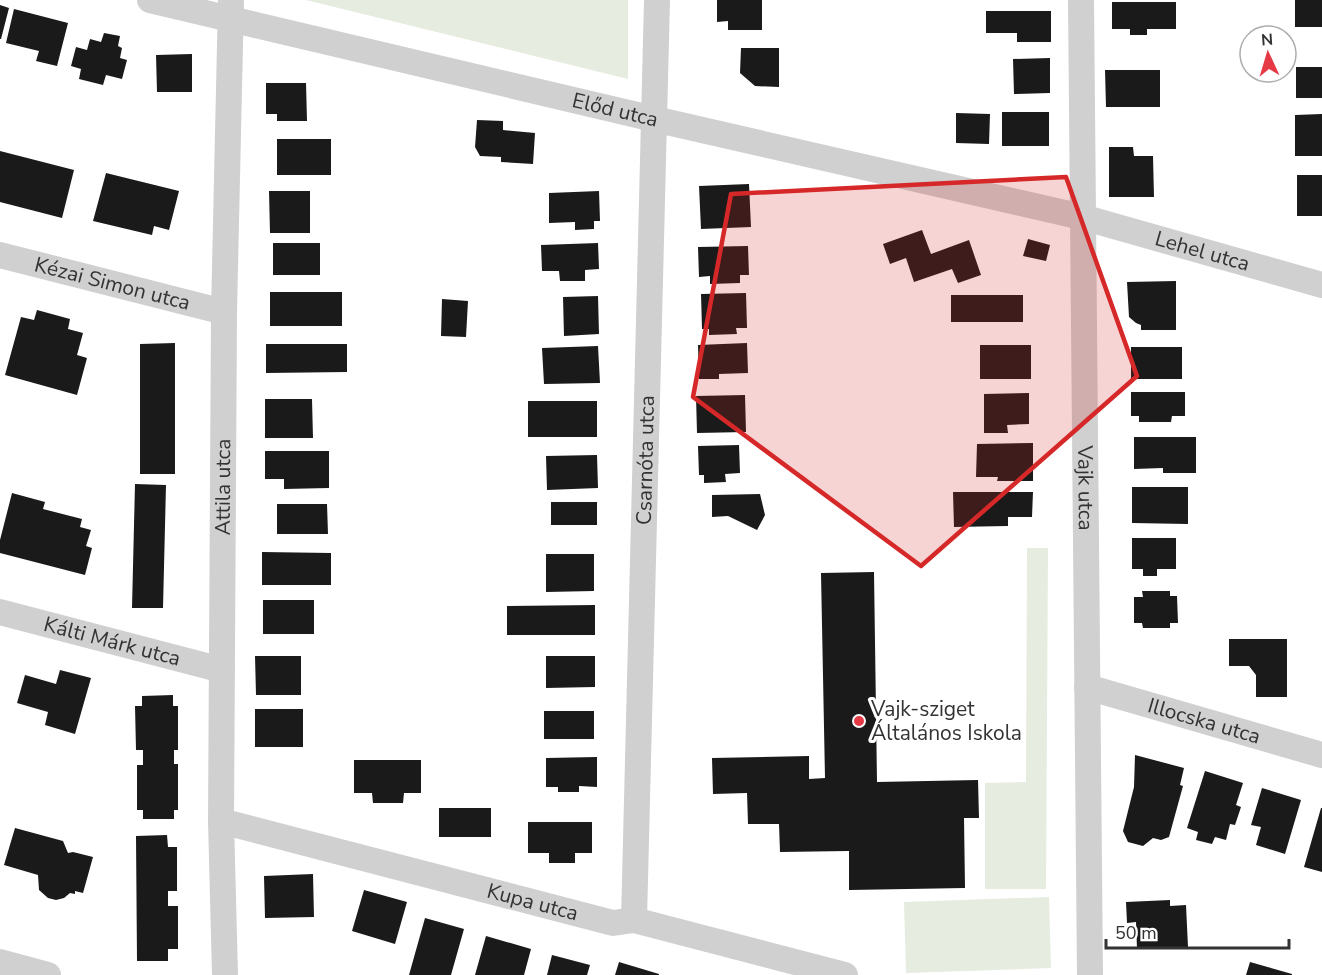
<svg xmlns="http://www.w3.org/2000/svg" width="1322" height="975" font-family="'Nunito Sans',sans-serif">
  <rect width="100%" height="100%" fill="#fff"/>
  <path fill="#e6ecdf" d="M306 0H628V79Z
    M1027 548H1048L1046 889H985V783L1026 782Z
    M1049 897 1051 968 906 973 904 902Z"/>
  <path fill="#1a1a1a" d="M717 0H762V30H728V21L717 22Z
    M1295 0H1322V27H1295Z
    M1112 2H1176V29H1147V35H1130V29H1112Z
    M0 5 9 8 1 39H0Z
    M14 9 68 23 57 66 36 61 39 51 6 43Z
    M986 11H1051V42H1017V33H986Z
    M104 33 120 36 118 46 122 48 120 58 127 60 122 79 106 75 103 85 79 79 81 69 71 66 76 47 87 50 90 39 101 42Z
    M741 48H779V87L755 86 740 73Z
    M192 54V92H157L156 55Z
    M1050 58V93L1014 94 1013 59Z
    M1296 67H1322V98H1296Z
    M1105 70H1160V107H1106Z
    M266 83H306L307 121H277V114H266Z
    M1002 112H1049V146H1002Z
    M956 113 990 114 989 144 956 143Z
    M1322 114V156H1295V115Z
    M477 120 503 121V130L535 133 533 164 501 162V157L480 156 475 147Z
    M277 139H331V175H277Z
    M1109 147H1133L1134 156H1153L1154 197H1109Z
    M0 151 74 170 62 218 0 202Z
    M106 173 179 191 169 230 154 226 152 235 93 221Z
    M1297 175H1322V216H1297Z
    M749 184 751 227 701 229 699 186Z
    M269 191H310V233H270Z
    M599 191 600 221H594V229L575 230V222L549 223V193Z
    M922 230 931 254 969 240 981 275 958 283 952 269 914 282 906 258 890 264 883 244Z
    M1028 239 1050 245 1046 261 1023 256Z
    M273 243H320V275H273Z
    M598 243 599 269 585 270V281H560L559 271H542L541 245Z
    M748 246 749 275H740V283L710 284V276L699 277 698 247Z
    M1176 281V330H1141V325L1136 323 1129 317 1127 282Z
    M270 292H342V326H270Z
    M746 293 747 328H736L737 334 709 335V329H702L701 294Z
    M951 295H1023V322H951Z
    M598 296 599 334 564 336 563 297Z
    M442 299 468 301 466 337 441 336Z
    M37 310 70 319 68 329 83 333 77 355 87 358 77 395 5 375 21 317 34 320Z
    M175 343V474H140V344Z
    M747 343 748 373 719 374V379H699L698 345Z
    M266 344H347V372L266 373Z
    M980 345H1031V379H980Z
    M598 346 600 383 544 384 542 348Z
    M1131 347H1182V379H1131Z
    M1131 392H1185V416H1172L1171 422H1139V416H1131Z
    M1029 393V424L1007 425 1008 433H984V394Z
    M745 395 746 432 697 433 696 396Z
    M265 399H312L313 438H265Z
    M528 401H597V437H528Z
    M1134 437H1196V473H1163V468L1134 469Z
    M1033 443V481H997L998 477H976L977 444Z
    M739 445 740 473 725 474 726 482 704 483V475H699L698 446Z
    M265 451H329V488L284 489V479H265Z
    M597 455 598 488 547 490 546 456Z
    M135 484 166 485 163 608H132Z
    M1132 487H1188V524L1132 523Z
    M953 492H1033L1032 517H1008V526L954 527Z
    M12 493 45 502 43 509 82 519 80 527 91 530 86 546 92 548 85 575 0 553V540Z
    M760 494 765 515 757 530 728 516 712 517V495Z
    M551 502H597V525H551Z
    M277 504H327L328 534H277Z
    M1132 538H1176V569H1157V576H1143V569H1132Z
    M262 552 331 553V585H262Z
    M546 554H594V591L546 592Z
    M874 572 877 782 978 780 979 818H964L965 888 849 890V851L780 852 779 824H748L747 793 713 794 712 758 809 756V779L825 778 821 573Z
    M1142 591H1170V596H1177L1178 623H1170V628H1143L1142 623H1134V597H1143Z
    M263 600H314V634H263Z
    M595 605V635H507V606Z
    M1229 639H1287V697H1256V675L1249 666H1229Z
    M255 656H301V695H256Z
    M546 656H595V687L546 688Z
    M60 670 91 678 75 734 45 725 48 712 17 703 25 675 56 684Z
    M173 695V706H178V750H174V764H178V810H174V819H143V810H137V765H143V750H136L135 706H142V696Z
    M255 709H303V747H255Z
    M544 711H594V739H544Z
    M1135 755 1184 768 1180 785 1183 786 1169 837 1161 840 1153 838 1143 846 1128 842 1123 831 1134 787Z
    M597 757V787L579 786V792H558V787H546V758Z
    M354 760H421V793H404L403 803H373L372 793H354Z
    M1205 771 1243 783 1236 805 1241 807 1235 825 1230 824 1226 840 1215 837 1212 844 1196 840 1198 832 1187 828Z
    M1262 788 1301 800 1285 854 1256 845 1261 827 1251 825Z
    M439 808H491V837H439Z
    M1321 808H1322V872L1304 867Z
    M528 822H592V853H575V863H549V853H528Z
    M15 828 63 841 68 853 73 852 93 857 83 893 75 891V894L70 893 64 898 56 900 48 898 39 890 38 875 4 865Z
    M167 835 168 847H177V891H168V906H178V949H168V961H137L136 836Z
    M313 874 314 917 265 918 264 876Z
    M364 890 407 902 395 944 352 931Z
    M1170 900V906L1186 905 1188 947 1137 949 1136 922 1127 923 1126 902Z
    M425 918 464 929 451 975H409Z
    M486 936 531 949 524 975H475Z
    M552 955 590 965 587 975H547Z
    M619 962 659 974V975H615Z
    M1250 962 1292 974V975H1246Z"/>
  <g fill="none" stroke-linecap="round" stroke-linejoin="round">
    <g stroke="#d0d0d0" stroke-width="26">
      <path id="s1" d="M150 0 654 119 1082 217 1322 285"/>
      <path id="s2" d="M1081 0 1090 975"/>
      <path id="s3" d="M0 255 224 312"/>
      <path id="s4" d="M0 612 222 670"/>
      <path id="s5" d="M1087 687 1322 755"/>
      <path id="s6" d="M221 821 613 923 634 920 845 975"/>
      <path id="s7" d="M634 920 657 0"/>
      <path d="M0 962 48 975"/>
      <path id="s8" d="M225 975 221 821 224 312 231 0"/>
    </g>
  </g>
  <path fill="#d62828" fill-opacity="0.2" stroke="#d62828" stroke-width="4.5" stroke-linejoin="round" d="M1066 177 1137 376 921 566 693 397 731 194Z"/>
  <circle fill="#e63946" stroke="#fff" stroke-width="2" cx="859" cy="721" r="6"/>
  <g text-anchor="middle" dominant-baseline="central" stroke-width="6" stroke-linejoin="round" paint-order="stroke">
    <g font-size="21" fill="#333" stroke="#fff">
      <text stroke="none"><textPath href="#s1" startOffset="478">Előd utca</textPath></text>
      <text stroke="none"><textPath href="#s1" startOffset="1082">Lehel utca</textPath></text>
      <text stroke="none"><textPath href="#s3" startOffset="116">Kézai Simon utca</textPath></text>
      <text stroke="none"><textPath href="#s7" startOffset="460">Csarnóta utca</textPath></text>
      <text stroke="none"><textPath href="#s8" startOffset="488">Attila utca</textPath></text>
      <text stroke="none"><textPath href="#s2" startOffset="488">Vajk utca</textPath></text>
      <text stroke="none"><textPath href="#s4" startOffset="116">Kálti Márk utca</textPath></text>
      <text stroke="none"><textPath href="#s5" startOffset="122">Illocska utca</textPath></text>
      <text stroke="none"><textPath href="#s6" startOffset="322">Kupa utca</textPath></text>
    </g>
    <g font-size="21" fill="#333" stroke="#fff" text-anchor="start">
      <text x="871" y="709">Vajk-sziget<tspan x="871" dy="24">Általános Iskola</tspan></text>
    </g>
  </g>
  <g transform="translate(1268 54) rotate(356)"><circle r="28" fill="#ffffff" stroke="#adadad" stroke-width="1.5"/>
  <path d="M0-4.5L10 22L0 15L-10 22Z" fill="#e63946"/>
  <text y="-9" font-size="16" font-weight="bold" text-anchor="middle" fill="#333333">N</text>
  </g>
  <path d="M1106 939v9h183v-9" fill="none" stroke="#333333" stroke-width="3"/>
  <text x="1115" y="939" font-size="18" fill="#333333" stroke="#ffffff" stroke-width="4.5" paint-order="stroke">50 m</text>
</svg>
